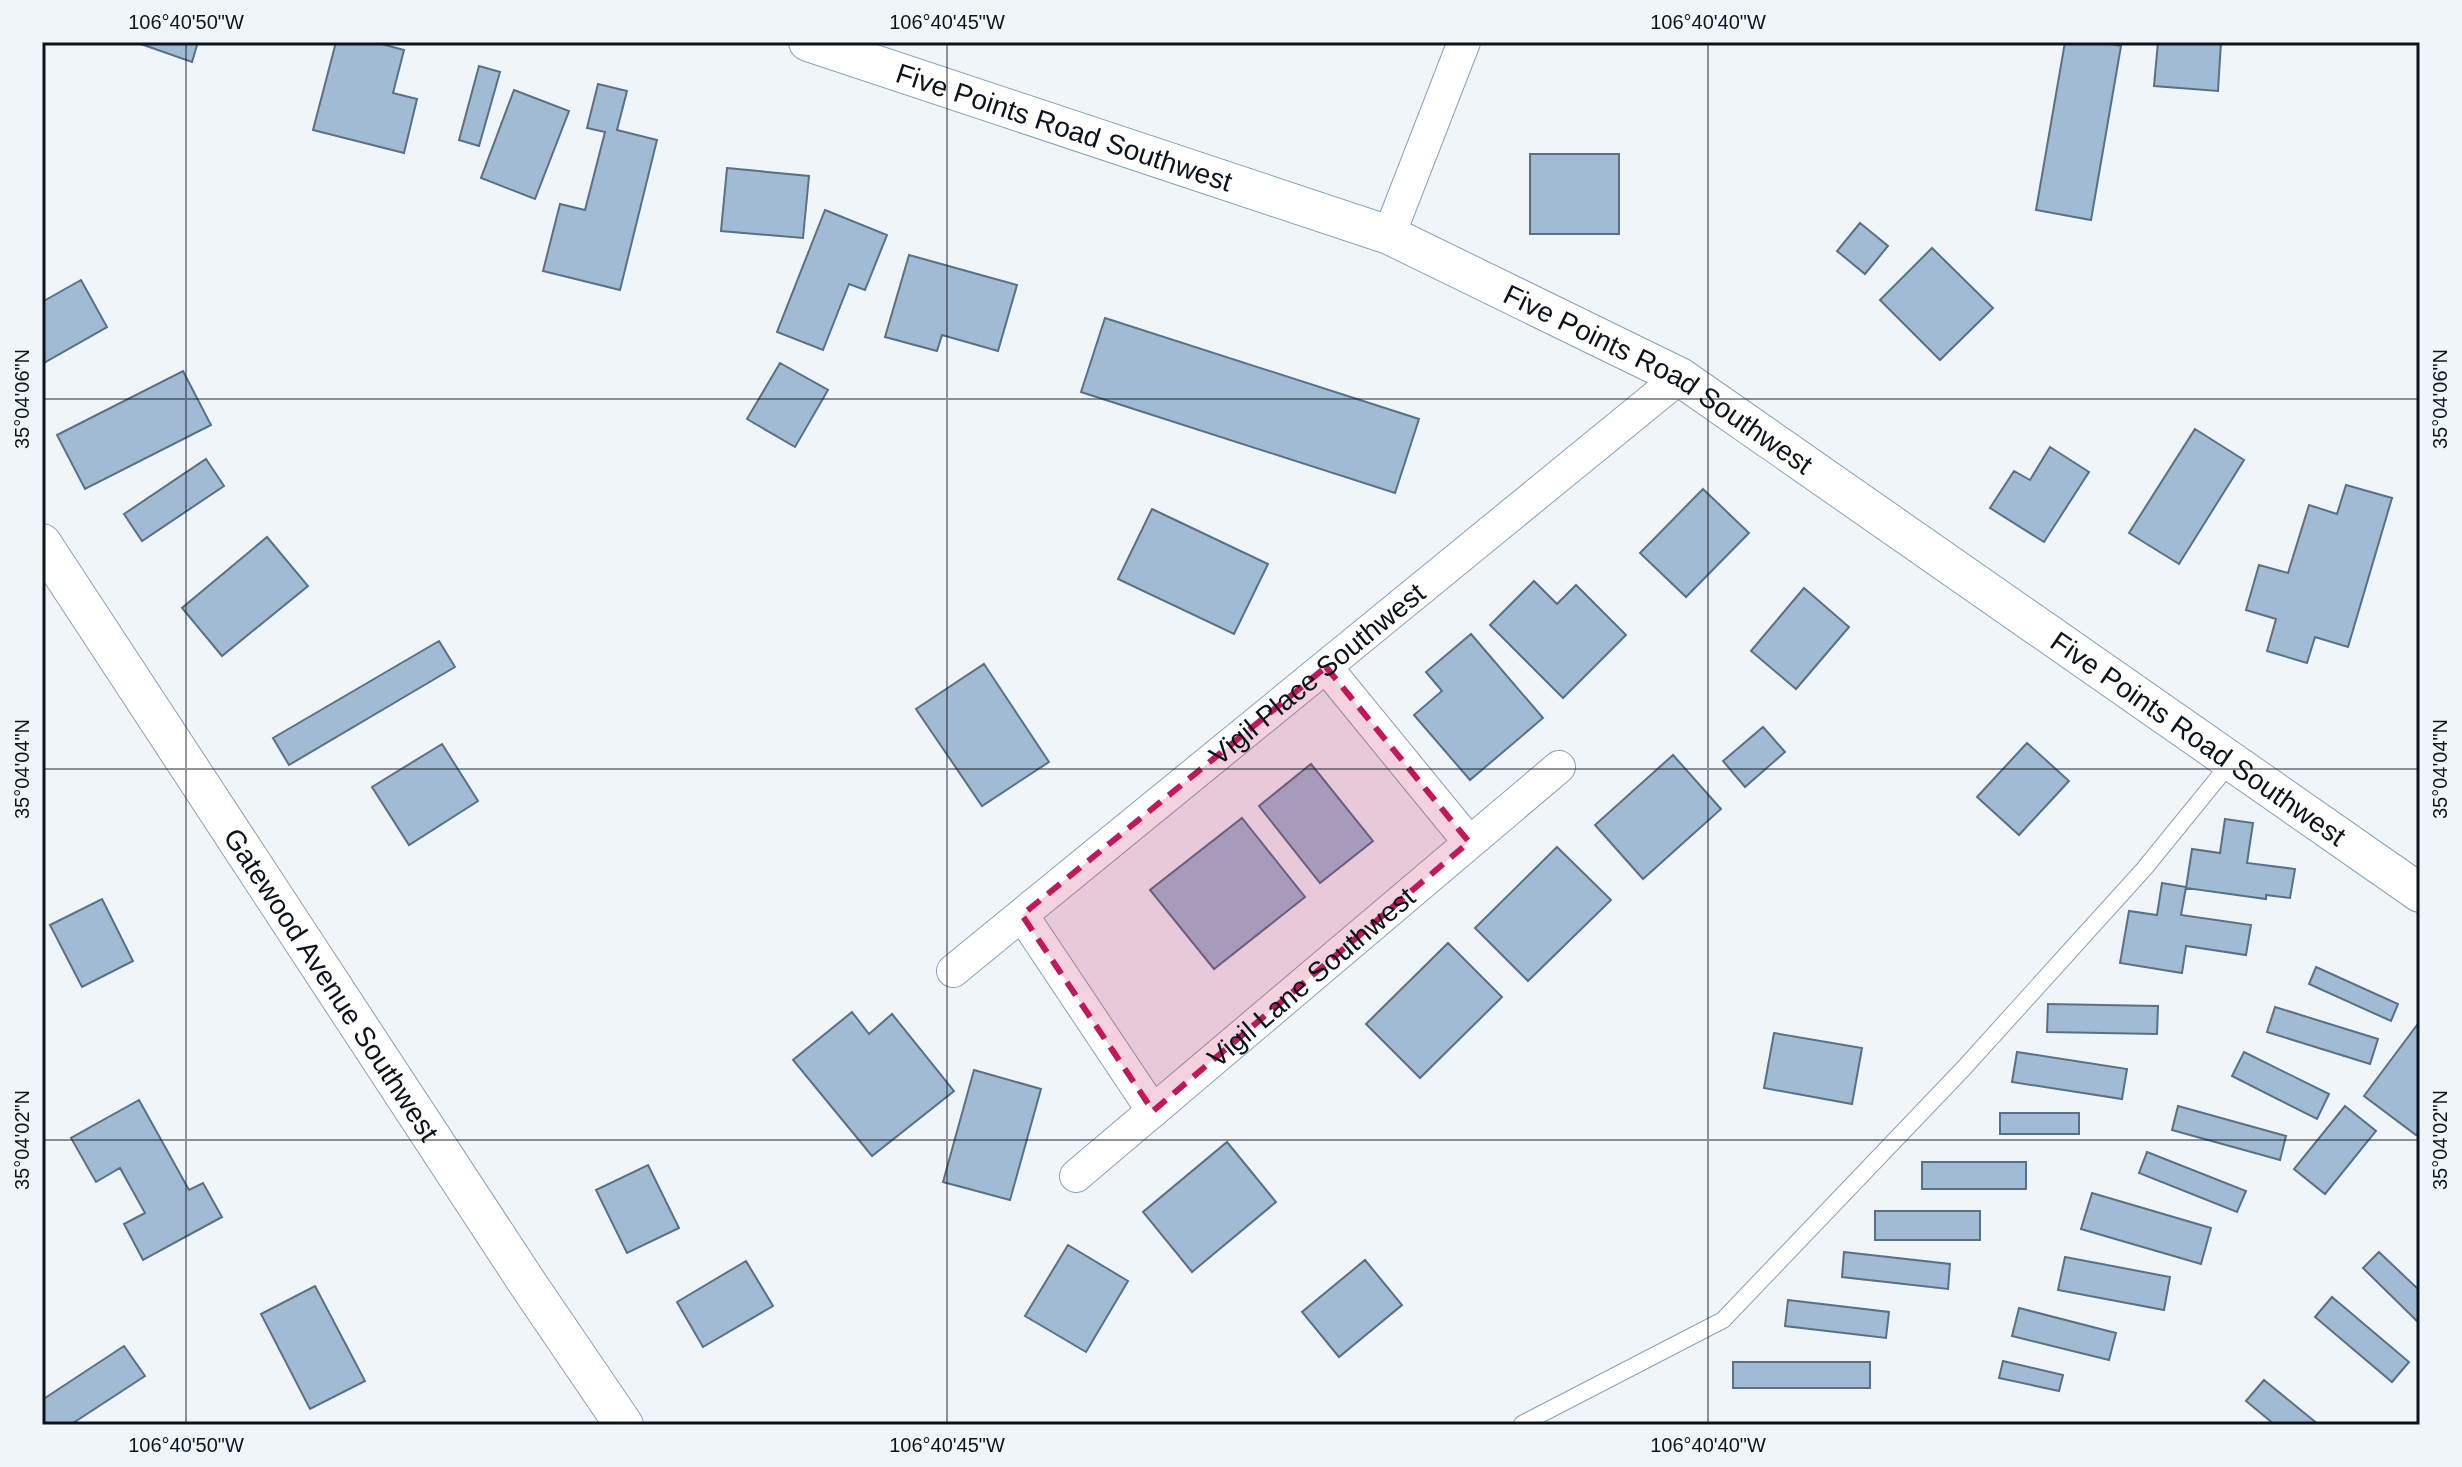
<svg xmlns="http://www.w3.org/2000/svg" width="2462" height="1467" font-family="Arial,sans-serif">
  <rect width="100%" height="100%" fill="#f0f5fa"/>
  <path fill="#a0bbd3" stroke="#597187" stroke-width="2" d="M135 42H198L192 62Z
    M336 42H374L404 50 393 93 417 99 404 153 313 130Z
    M2065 42H2101L2121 46 2091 220 2036 210Z
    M2158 42H2221L2218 91 2154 86Z
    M479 66 500 72 479 146 459 140Z
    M598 84 627 91 617 130 657 140 620 290 543 271 560 204 585 210 605 132 587 128Z
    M514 90 569 111 535 199 481 178Z
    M1530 154H1619V234H1530Z
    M727 168 809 176 803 238 721 231Z
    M825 210 887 235 865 290 849 284 823 350 777 332Z
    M1860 223 1888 246 1865 274 1837 251Z
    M1932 248 1993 308 1940 360 1880 300Z
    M909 255 1017 285 998 351 942 335 937 351 885 337Z
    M81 280 107 327 42 364V302Z
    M1105 318 1419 419 1395 493 1081 392Z
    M780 363 828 390 795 447 747 419Z
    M183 371 211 425 85 489 57 435Z
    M2195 429 2244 460 2179 564 2129 533Z
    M2050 447 2089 472 2044 542 1990 508 2014 471 2030 480Z
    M206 459 224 486 142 541 124 514Z
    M2346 485 2392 498 2348 647 2315 637 2307 663 2267 651 2276 619 2246 610 2259 565 2288 573 2309 505 2337 514Z
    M1703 489 1749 533 1686 597 1640 553Z
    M1152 509 1268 564 1234 634 1118 579Z
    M267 537 308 586 222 656 182 608Z
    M1534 581 1557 604 1576 585 1626 635 1563 698 1490 625Z
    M1804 588 1849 627 1796 689 1751 651Z
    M1471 634 1543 718 1470 780 1414 715 1442 691 1426 672Z
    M439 641 455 667 289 765 273 738Z
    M984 664 1049 762 982 806 916 709Z
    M1763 727 1785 752 1745 787 1723 761Z
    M2027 743 2069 781 2019 835 1977 797Z
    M442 744 478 801 409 845 372 787Z
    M1673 755 1721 809 1643 879 1595 825Z
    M1311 764 1373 841 1320 883 1259 806Z
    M1242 818 1305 897 1214 969 1150 890Z
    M2225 819 2253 823 2247 863 2295 869 2290 898 2266 895V899L2186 888 2192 849 2220 853Z
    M1557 847 1611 900 1528 981 1475 928Z
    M2162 883 2186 887 2181 915 2251 925 2246 955 2186 946 2182 973 2120 963 2129 911 2157 915Z
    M102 899 133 961 82 987 50 925Z
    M1448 943 1502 997 1420 1078 1366 1024Z
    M2316 967 2398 1004 2391 1021 2309 984Z
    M2048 1004 2158 1006 2157 1034 2047 1032Z
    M2275 1007 2378 1039 2370 1064 2267 1032Z
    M852 1012 869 1034 892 1014 954 1091 872 1156 793 1060Z
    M2420 1021V1130L2416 1135 2364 1096Z
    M1774 1033 1862 1048 1852 1104 1764 1088Z
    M2017 1052 2127 1069 2122 1099 2012 1082Z
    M2244 1052 2329 1094 2317 1119 2232 1076Z
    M974 1070 1041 1089 1010 1200 943 1182Z
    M139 1100 189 1190 203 1183 222 1217 143 1260 124 1224 145 1213 120 1168 96 1182 71 1138Z
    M2178 1106 2286 1136 2280 1160 2172 1130Z
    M2345 1106 2376 1131 2325 1194 2294 1169Z
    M2000 1113H2079V1134H2000Z
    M1227 1142 1276 1202 1192 1272 1143 1212Z
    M2147 1152 2246 1191 2237 1212 2139 1173Z
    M1922 1162H2026V1189H1922Z
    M648 1165 679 1228 627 1253 596 1190Z
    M2092 1193 2211 1228 2201 1264 2081 1229Z
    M1875 1211H1980V1240H1875Z
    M1068 1245 1128 1281 1086 1352 1025 1316Z
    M1844 1252 1950 1264 1948 1289 1842 1277Z
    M2379 1252 2420 1291V1324L2363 1268Z
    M2065 1257 2170 1277 2164 1310 2058 1290Z
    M1365 1260 1402 1305 1339 1357 1302 1312Z
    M746 1261 773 1306 703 1347 677 1302Z
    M315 1286 365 1381 310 1409 261 1314Z
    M2332 1297 2409 1362 2392 1382 2315 1317Z
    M1788 1300 1889 1312 1886 1338 1785 1326Z
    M2019 1308 2116 1333 2109 1360 2012 1336Z
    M124 1346 145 1376 70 1425H42V1400Z
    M2003 1361 2063 1375 2059 1391 1999 1378Z
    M1733 1362H1870V1388H1733Z
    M2264 1380 2319 1425H2275L2246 1401Z"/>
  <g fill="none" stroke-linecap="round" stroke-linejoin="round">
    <g stroke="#88a2ba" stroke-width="18">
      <path id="service" d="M1522 1424 1723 1320 1963 1069 2144 869 2231 762"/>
    </g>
    <g stroke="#88a2ba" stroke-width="34">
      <g id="minor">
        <path d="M1389 235 1464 42"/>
        <path d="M1326 667 1469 842"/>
        <path d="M1022 915 1153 1111"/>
        <path id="s1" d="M953 971 1680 377"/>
        <path id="s2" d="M1076 1176 1559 767"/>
      </g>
    </g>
    <g stroke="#88a2ba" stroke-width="40">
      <g id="tertiary">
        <path id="s3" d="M808 42 1389 235 1680 377 2420 893"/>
        <path id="s4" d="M42 543 528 1284 624 1425"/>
      </g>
    </g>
    <use href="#service" stroke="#fff" stroke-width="16"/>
    <use href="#minor" stroke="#fff" stroke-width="32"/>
    <use href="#tertiary" stroke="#fff" stroke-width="38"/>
  </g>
  <path fill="#c2185b" fill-opacity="0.2" stroke="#c2185b" stroke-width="6" stroke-dasharray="16 10" stroke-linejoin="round" d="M1326 667 1469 842 1153 1111 1022 915Z"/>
  <path fill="none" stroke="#0b141d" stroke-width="2" stroke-opacity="0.45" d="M186 42V1425M947 42V1425M1708 42V1425M42 399H2420M42 769H2420M42 1140H2420"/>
  <g text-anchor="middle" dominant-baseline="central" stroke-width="6" stroke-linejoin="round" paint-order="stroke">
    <g font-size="28" fill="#0b141d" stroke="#f0f5fa">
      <text stroke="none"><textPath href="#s3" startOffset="270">Five Points Road Southwest</textPath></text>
      <text stroke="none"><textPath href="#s3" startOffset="918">Five Points Road Southwest</textPath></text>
      <text stroke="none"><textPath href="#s1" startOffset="470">Vigil Place Southwest</textPath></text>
      <text stroke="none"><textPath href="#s3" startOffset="1568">Five Points Road Southwest</textPath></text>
      <text stroke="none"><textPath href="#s2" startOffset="308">Vigil Lane Southwest</textPath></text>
      <text stroke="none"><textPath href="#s4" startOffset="528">Gatewood Avenue Southwest</textPath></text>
    </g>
  </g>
  <rect width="2462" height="1467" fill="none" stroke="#f0f5fa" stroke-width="88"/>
  <rect x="44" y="44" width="2374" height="1379" fill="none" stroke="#0b141d" stroke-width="3"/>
  <g font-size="20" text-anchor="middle" fill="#0b141d">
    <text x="186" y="29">106°40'50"W</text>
    <text x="947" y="29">106°40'45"W</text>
    <text x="1708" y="29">106°40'40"W</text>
    <text transform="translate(22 399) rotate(-90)" y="7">35°04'06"N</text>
    <text transform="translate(2440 399) rotate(-90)" y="7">35°04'06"N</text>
    <text transform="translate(22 769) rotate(-90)" y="7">35°04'04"N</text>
    <text transform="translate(2440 769) rotate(-90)" y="7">35°04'04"N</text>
    <text transform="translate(22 1140) rotate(-90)" y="7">35°04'02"N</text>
    <text transform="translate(2440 1140) rotate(-90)" y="7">35°04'02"N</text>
    <text x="186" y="1452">106°40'50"W</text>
    <text x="947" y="1452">106°40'45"W</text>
    <text x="1708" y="1452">106°40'40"W</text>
  </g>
</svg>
